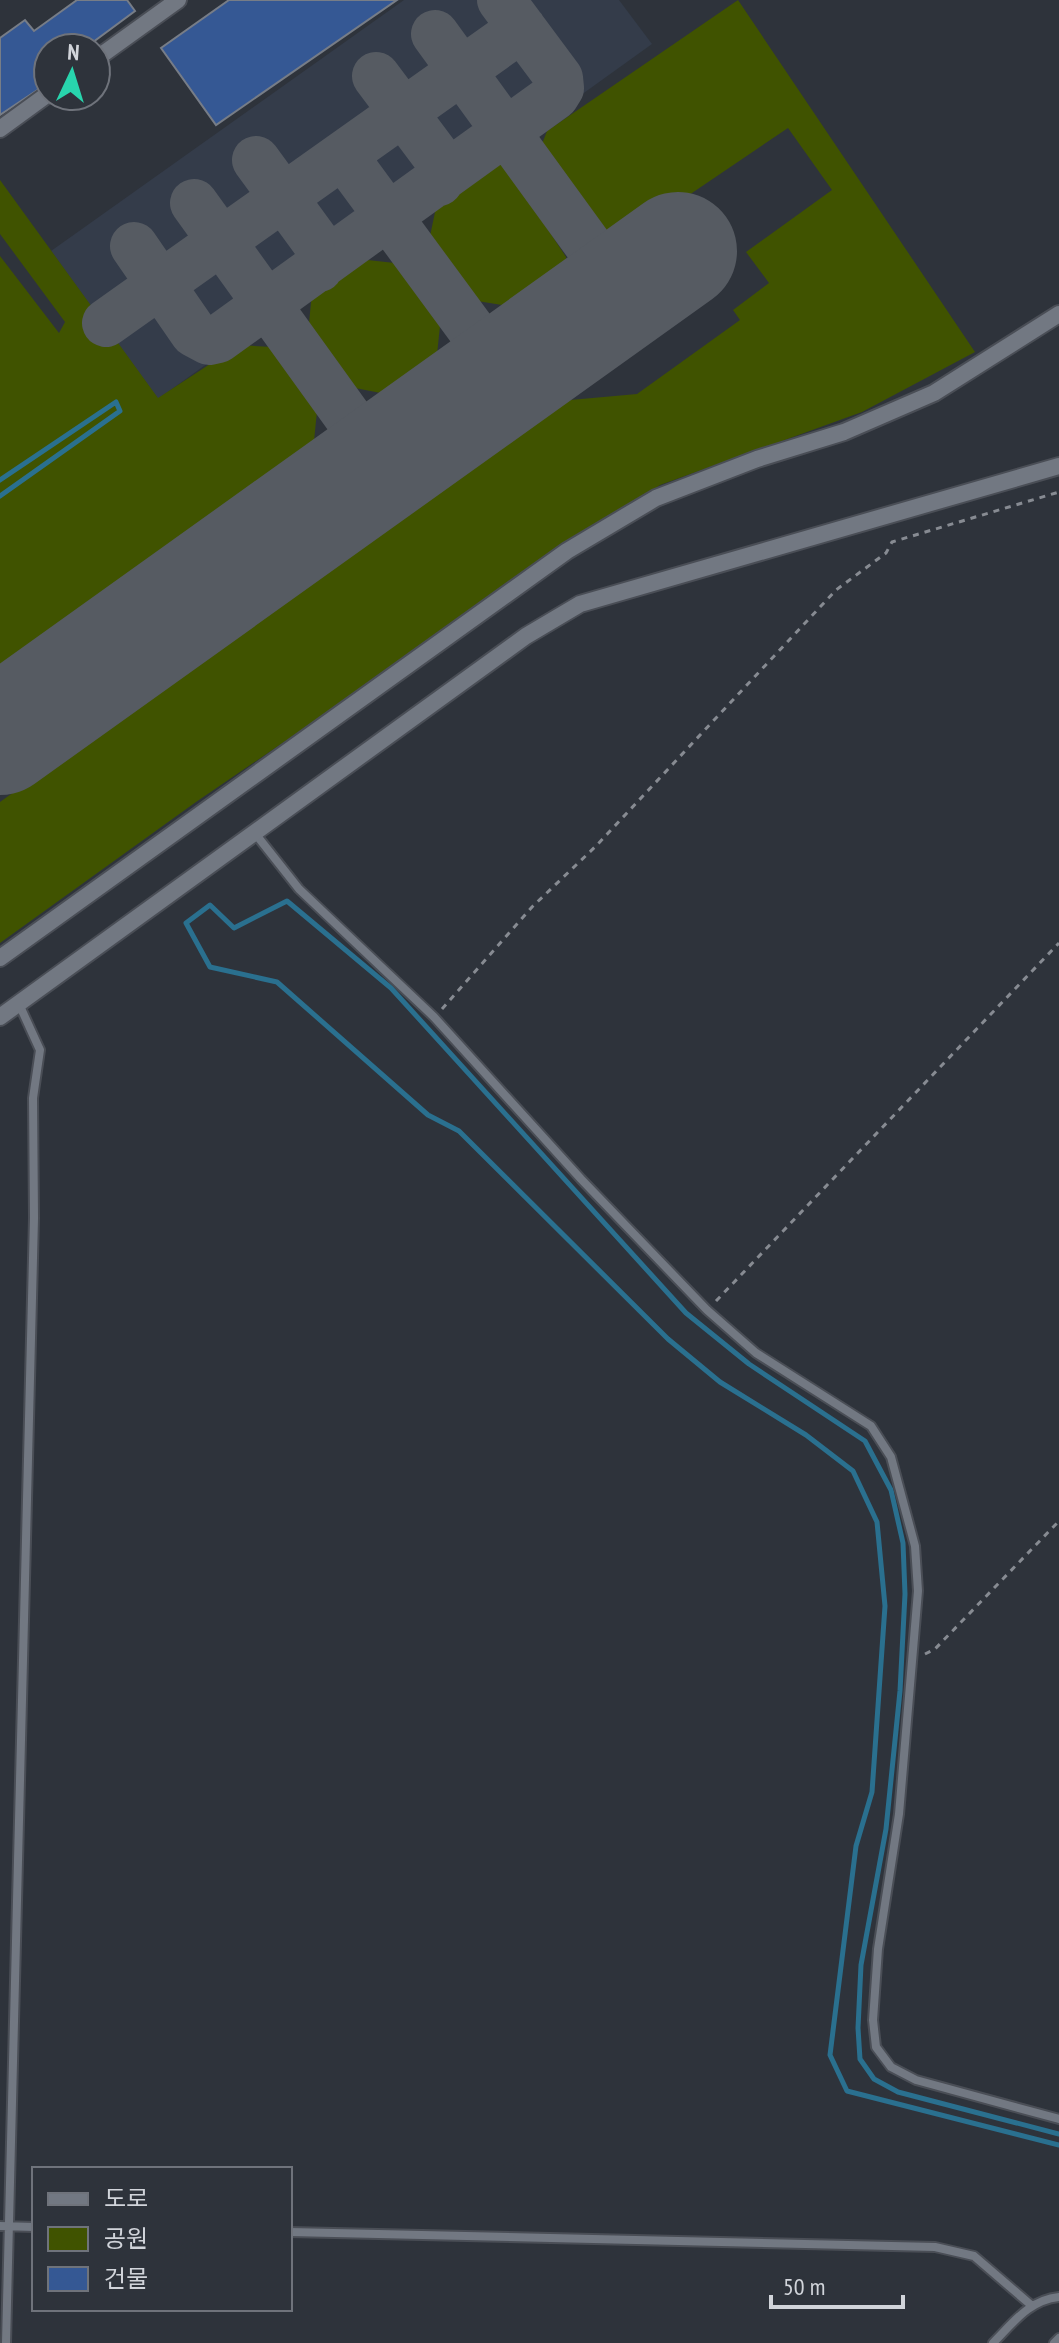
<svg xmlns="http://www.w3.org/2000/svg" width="1059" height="2343" font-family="'PT Sans Narrow','Noto Sans KR',sans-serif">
  <rect width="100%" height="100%" fill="#2e333b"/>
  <path fill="#343c4a" d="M404 0H619L652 44 158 399 51 251Z"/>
  <path fill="#405300" d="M738 0 975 352 862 412 660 485 196 802 0 943V802L559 401 637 394 740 320 733 310 769 283 746 252 832 190 788 128 661 214 654 205C636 220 622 243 599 227L542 144 547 131Z
    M495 159 513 176 566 257V266L561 272 514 307 477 301 430 236 438 198Z
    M0 180 158 398 239 345 272 347 317 411 313 451 0 674V256L59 333 65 322 0 234Z
    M349 258 395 263 440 326 436 364 391 395 355 388 309 323 313 282Z"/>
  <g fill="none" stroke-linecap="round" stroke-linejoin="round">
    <path stroke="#2a708f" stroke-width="5" d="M0 480 116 402 120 411 0 496
      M1059 2134 898 2092 874 2079 860 2059 858 2028 861 1965 886 1829 900 1691 905 1594 903 1543 891 1490 865 1441 749 1364 686 1313 391 988 287 901 234 928 210 905 186 923 210 967 277 982 428 1115 459 1131 668 1339 720 1382 806 1435 853 1471 877 1522 885 1606 872 1792 856 1846 830 2055 847 2091 1059 2145"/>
    <path stroke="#565b62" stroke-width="48" d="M435 34 589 246
      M376 76 442 164 439 182
      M343 155 474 333
      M256 160 321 249 322 258 319 268
      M194 203 351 421
      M134 246 194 333 209 341 218 339 555 96 560 88 559 78 501 0
      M106 323 522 28"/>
    <path stroke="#565b62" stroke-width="118" d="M0 736 678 251"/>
  </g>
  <path fill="#355894" stroke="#777d87" stroke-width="2" d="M77 0H127L135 11 85 48H48V83L0 115V38L25 20 34 31Z
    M229 0H397L216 125 161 48Z"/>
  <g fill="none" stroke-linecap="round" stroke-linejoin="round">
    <g stroke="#4a4e56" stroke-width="12">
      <path id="service" d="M254 832 299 889 434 1017 581 1179 707 1310 756 1353 871 1426 891 1457 915 1546 918 1591 899 1814 878 1949 873 2020 876 2047 891 2067 916 2080 1059 2119
        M0 2226 34 2227
        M290 2232 935 2247 974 2256 1031 2305
        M6 2343 34 1218 33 1098 40 1050 19 1004
        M993 2343C1013 2323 1029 2300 1059 2297
        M1054 2343 1059 2338"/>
    </g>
    <g stroke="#4a4e56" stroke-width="20">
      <path id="minor" d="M96 59 178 0
        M0 129 48 94
        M0 958 567 551 656 498 757 459 844 432 934 393 1059 314
        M0 1017 526 636 580 604 1059 466"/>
    </g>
    <path stroke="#878b92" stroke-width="3" stroke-dasharray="6 6" stroke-linecap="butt" d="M442 1009 532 907 596 846 836 590 886 553 892 542 1059 492
      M716 1301 1059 943
      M925 1654 935 1649 1059 1521"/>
    <use href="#service" stroke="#727882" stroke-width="8"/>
    <use href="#minor" stroke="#727882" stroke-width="16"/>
  </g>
  <rect x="32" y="2167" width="260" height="144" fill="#2e333b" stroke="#6f737b" stroke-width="2"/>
  <rect x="48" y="2193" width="40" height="12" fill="#727882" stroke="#6f737b" stroke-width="2"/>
  <text x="104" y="2207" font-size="24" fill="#d1d4da">도로</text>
  <rect x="48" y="2227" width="40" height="24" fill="#405300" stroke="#6f737b" stroke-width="2"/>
  <text x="104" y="2247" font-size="24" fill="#d1d4da">공원</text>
  <rect x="48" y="2267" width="40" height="24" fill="#355894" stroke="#6f737b" stroke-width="2"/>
  <text x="104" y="2287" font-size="24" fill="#d1d4da">건물</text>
  <g transform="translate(72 72) rotate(4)"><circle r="38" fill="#2e333b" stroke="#6f737b" stroke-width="2"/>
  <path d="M0-6L14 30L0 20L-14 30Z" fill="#28d5ad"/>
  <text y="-12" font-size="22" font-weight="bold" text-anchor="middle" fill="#d1d4da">N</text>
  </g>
  <path d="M771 2295v12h132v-12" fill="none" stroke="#d1d4da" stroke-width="4"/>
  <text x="783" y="2295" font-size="24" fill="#d1d4da" stroke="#2e333b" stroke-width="6" paint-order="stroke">50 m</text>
</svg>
